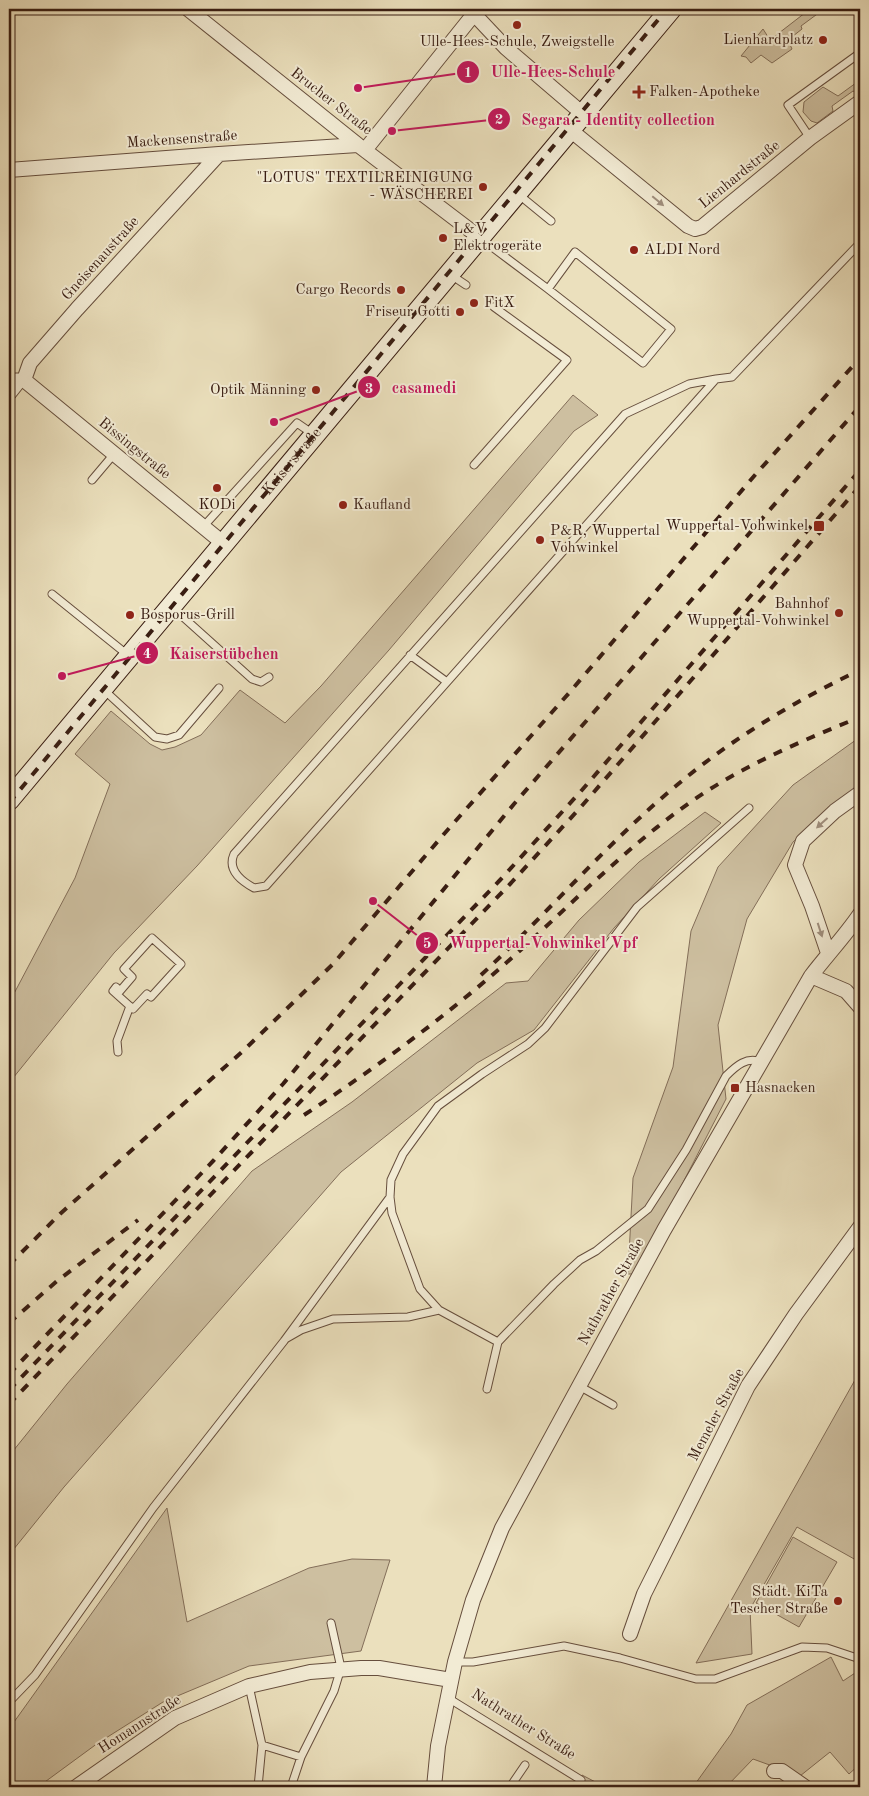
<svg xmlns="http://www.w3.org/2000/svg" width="869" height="1796" font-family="'Old Standard TT',serif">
  <rect width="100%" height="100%" fill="#ebe0bd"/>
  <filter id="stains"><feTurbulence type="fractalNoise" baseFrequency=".004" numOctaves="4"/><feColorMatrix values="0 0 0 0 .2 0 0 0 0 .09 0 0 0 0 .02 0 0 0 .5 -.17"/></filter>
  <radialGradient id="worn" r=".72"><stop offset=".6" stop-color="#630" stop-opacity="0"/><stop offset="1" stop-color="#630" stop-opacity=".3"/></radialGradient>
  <path fill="#cdbfa0" stroke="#836e59" d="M810 9H818L820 12 801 26 802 29 788 40 792 49 772 63 761 55 751 63 746 57 741 56 763 29 770 40Z
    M860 80V91L857 93 853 91 832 106 833 111 817 123 811 121 803 112 804 102 823 87 838 96Z
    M573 395 598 415 574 431 389 650 197 866 114 953 9 1083V1003L75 878 110 784 75 754 111 711 150 744 162 750 175 747 201 735 240 690 285 723 321 686Z
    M860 737V788L833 807 793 842 747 919 718 1025 726 1099 636 1274H628L633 1178 673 1067 691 931 718 867 793 785Z
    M705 812 721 823 659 879 614 928 534 1030 477 1063 341 1172 64 1487 9 1555V1456L67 1384 252 1171 352 1102 506 983 528 981 579 920 639 862Z
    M860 1371V1552L856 1560 797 1527 750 1609 752 1654 696 1663Z
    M167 1508 187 1622 309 1568 352 1559 390 1560 361 1651 249 1666 163 1702 98 1743 38 1787H9V1729Z
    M793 1537 837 1562 799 1627 756 1603Z
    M831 1657 843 1681 858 1671 860 1672V1764L849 1774 830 1752 800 1776 753 1759 726 1787H693L731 1734 747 1705Z
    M582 1775 605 1787H574Z"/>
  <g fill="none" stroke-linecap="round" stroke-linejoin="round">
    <g stroke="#664e3d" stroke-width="9">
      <path id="lane" d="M810 138 788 105 860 53
        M518 194 551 221
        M480 238 548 289 575 252 671 329 643 363 548 289
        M451 275 466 285
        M716 379 689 384 625 414 234 854C227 870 241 881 254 888L266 886 716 379 732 377 860 243
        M9 399 24 380
        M474 465 567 360 494 307
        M92 480 114 454
        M203 527 297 423 313 434
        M52 594 129 656
        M173 608 252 679 261 682 269 677
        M410 655 447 682
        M104 690 155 737 167 739 179 735 219 688
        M152 938 181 964 151 997 147 994 133 1009 113 991 116 987 120 991 132 977 124 969Z
        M118 1052 117 1041 130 1006
        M287 1338 301 1330 333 1319 408 1317 439 1310
        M498 1342 439 1310 420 1289 392 1213 390 1197 391 1180 403 1154 438 1106 482 1074 528 1044 545 1028 637 907 749 808
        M579 1386 613 1405
        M487 1389 498 1342 554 1284 580 1260 596 1251 648 1209 686 1150 726 1076C736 1066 747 1056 761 1062
        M455 1662H473L564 1646 620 1658 696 1679H715L802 1647 827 1648 860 1659
        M249 1686 262 1745 301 1757
        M448 1698 581 1780
        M9 1702 35 1675 153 1508 284 1341 390 1197
        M258 1787 262 1745
        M291 1787 301 1757 334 1691 341 1668 331 1623
        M510 1787 525 1765"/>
    </g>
    <g stroke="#664e3d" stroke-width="16">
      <path id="street" d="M188 9 358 145 479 237
        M474 9V14L506 48 583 114
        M569 129 688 226 695 229 702 227 810 138 860 102
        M365 150 474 14
        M9 170 219 154 358 145
        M24 380 30 363 77 309 219 154
        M24 380 223 543
        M9 381 24 380
        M828 953 812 906 795 865 803 841 835 811 860 793
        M811 976 846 991 860 1007
        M630 1634 644 1594 748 1386 796 1314 860 1227
        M774 1771H782L805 1787
        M76 1787 175 1718 249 1686 310 1672 361 1668H379L451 1680
        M434 1787 438 1746 455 1662 473 1600 502 1528 664 1230 811 976C827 955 845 936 860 914"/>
    </g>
    <g stroke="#391d12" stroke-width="22">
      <g id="secondary">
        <path id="s1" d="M9 800 671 9"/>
      </g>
    </g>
    <use href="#lane" stroke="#f2ebd4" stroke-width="7"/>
    <use href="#street" stroke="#f2ebd4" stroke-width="14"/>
    <use href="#secondary" stroke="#f2ebd4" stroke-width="20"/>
    <path stroke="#391d12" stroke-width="4" stroke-dasharray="9 9" stroke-linecap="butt" d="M9 803 667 9
      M481 975C548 913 607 843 677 785 733 738 795 701 860 670
      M304 1115C371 1071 437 1023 498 970 566 911 628 843 704 793 753 761 807 739 860 717
      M9 1265 60 1214 244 1050 333 964 444 834 569 693 755 475 860 358
      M9 1323 57 1281 138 1220
      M9 1374 214 1160 283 1084 514 804 860 406
      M9 1390 501 879 582 790 860 470
      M9 1404 511 883 580 808 860 486"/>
  </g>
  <defs><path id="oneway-solid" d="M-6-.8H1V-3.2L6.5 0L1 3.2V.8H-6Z" transform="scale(1.25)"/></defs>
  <g fill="#9f8e7d">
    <use href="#oneway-solid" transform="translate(658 201) rotate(40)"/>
    <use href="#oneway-solid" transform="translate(822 823) rotate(138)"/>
    <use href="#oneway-solid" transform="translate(820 930) rotate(72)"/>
  </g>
  <g fill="#8f2418" stroke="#f2ebd4" stroke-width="2">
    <circle cx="517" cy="25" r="5"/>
    <circle cx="823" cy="40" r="5"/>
    <path d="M636.5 84.5h5v5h5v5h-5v5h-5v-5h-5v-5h5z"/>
    <circle cx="483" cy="187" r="5"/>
    <circle cx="443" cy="238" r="5"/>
    <circle cx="634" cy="250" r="5"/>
    <circle cx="401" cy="290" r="5"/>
    <circle cx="474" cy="303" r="5"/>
    <circle cx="460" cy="312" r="5"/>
    <circle cx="316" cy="390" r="5"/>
    <circle cx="217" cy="488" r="5"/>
    <circle cx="343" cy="505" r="5"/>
    <rect x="813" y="520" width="12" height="12" rx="2.5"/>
    <circle cx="540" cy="540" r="5"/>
    <circle cx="839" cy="613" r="5"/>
    <circle cx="130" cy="615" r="5"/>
    <rect x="730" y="1083" width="10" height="10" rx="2.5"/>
    <circle cx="838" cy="1601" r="5"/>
  </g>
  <g text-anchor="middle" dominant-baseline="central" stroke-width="4" stroke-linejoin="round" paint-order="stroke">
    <g font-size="15" fill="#391d12" stroke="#f2ebd4" text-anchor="end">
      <text x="813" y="40">Lienhardplatz</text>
      <text x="517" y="42" text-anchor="middle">Ulle-Hees-Schule, Zweigstelle</text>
      <text x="649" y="92" text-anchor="start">Falken-Apotheke</text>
      <text x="473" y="178">"LOTUS" TEXTILREINIGUNG<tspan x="473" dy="17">- WÄSCHEREI</tspan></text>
      <text x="453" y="229" text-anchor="start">L&amp;V<tspan x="453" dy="17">Elektrogeräte</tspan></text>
      <text x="644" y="250" text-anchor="start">ALDI Nord</text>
      <text x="391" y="290">Cargo Records</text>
      <text x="484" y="303" text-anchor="start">FitX</text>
      <text x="450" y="312">Friseur Gotti</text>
      <text x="306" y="390">Optik Männing</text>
      <text x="217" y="505" text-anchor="middle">KODi</text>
      <text x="353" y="505" text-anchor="start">Kaufland</text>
      <text x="808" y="526">Wuppertal-Vohwinkel</text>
      <text x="550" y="531" text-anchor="start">P&amp;R, Wuppertal<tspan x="550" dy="17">Vohwinkel</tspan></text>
      <text x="829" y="604">Bahnhof<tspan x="829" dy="17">Wuppertal-Vohwinkel</tspan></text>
      <text x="140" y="615" text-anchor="start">Bosporus-Grill</text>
      <text x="745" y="1088" text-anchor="start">Hasnacken</text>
      <text x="828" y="1592">Städt. KiTa<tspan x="828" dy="17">Tescher Straße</tspan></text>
    </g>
    <g font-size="15" fill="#391d12" stroke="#f2ebd4">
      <text transform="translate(331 102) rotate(38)">Brucher Straße</text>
      <text transform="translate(182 140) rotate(-4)">Mackensenstraße</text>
      <text transform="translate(740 175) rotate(-39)">Lienhardstraße</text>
      <text transform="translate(101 259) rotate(-48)">Gneisenaustraße</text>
      <text transform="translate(134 449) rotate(39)">Bissingstraße</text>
      <text stroke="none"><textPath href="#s1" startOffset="441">Kaiserstraße</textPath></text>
      <text transform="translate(612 1292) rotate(-61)">Nathrather Straße</text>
      <text transform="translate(717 1415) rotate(-62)">Memeler Straße</text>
      <text transform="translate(140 1725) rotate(-33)">Homannstraße</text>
      <text transform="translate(523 1725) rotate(32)">Nathrather Straße</text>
    </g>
  </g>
  <path fill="none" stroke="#c2185b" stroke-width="2" d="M358 88L468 72M392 131L499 119M274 422L369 387M62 676L147 653M373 901L427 943"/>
  <g fill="#c2185b" stroke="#f2ebd4" stroke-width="2">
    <circle cx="358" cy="88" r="5"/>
    <circle cx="392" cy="131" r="5"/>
    <circle cx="274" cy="422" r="5"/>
    <circle cx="62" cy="676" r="5"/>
    <circle cx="373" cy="901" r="5"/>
    <circle cx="468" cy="72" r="12"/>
    <circle cx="499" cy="119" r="12"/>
    <circle cx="369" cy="387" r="12"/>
    <circle cx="147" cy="653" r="12"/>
    <circle cx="427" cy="943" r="12"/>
  </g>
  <g font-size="15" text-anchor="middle" font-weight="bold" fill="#fff">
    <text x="468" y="77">1</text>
    <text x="499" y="124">2</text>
    <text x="369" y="393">3</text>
    <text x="147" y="658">4</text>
    <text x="427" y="948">5</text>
  </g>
  <g font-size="16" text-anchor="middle" font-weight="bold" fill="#c2185b" stroke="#f2ebd4" stroke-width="4" stroke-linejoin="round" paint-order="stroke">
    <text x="553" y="77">Ulle-Hees-Schule</text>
    <text x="618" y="125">Segara - Identity collection</text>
    <text x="424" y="393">casamedi</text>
    <text x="224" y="659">Kaiserstübchen</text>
    <text x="543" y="948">Wuppertal-Vohwinkel Vpf</text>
  </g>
  <rect width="869" height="1796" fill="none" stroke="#ebe0bd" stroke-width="30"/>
  <rect x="10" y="10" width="849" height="1776" fill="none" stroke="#391d12" stroke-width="2.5"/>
  <rect x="15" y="15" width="839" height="1766" fill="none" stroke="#391d12"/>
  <rect width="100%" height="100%" filter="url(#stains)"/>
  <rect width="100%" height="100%" fill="url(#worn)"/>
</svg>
